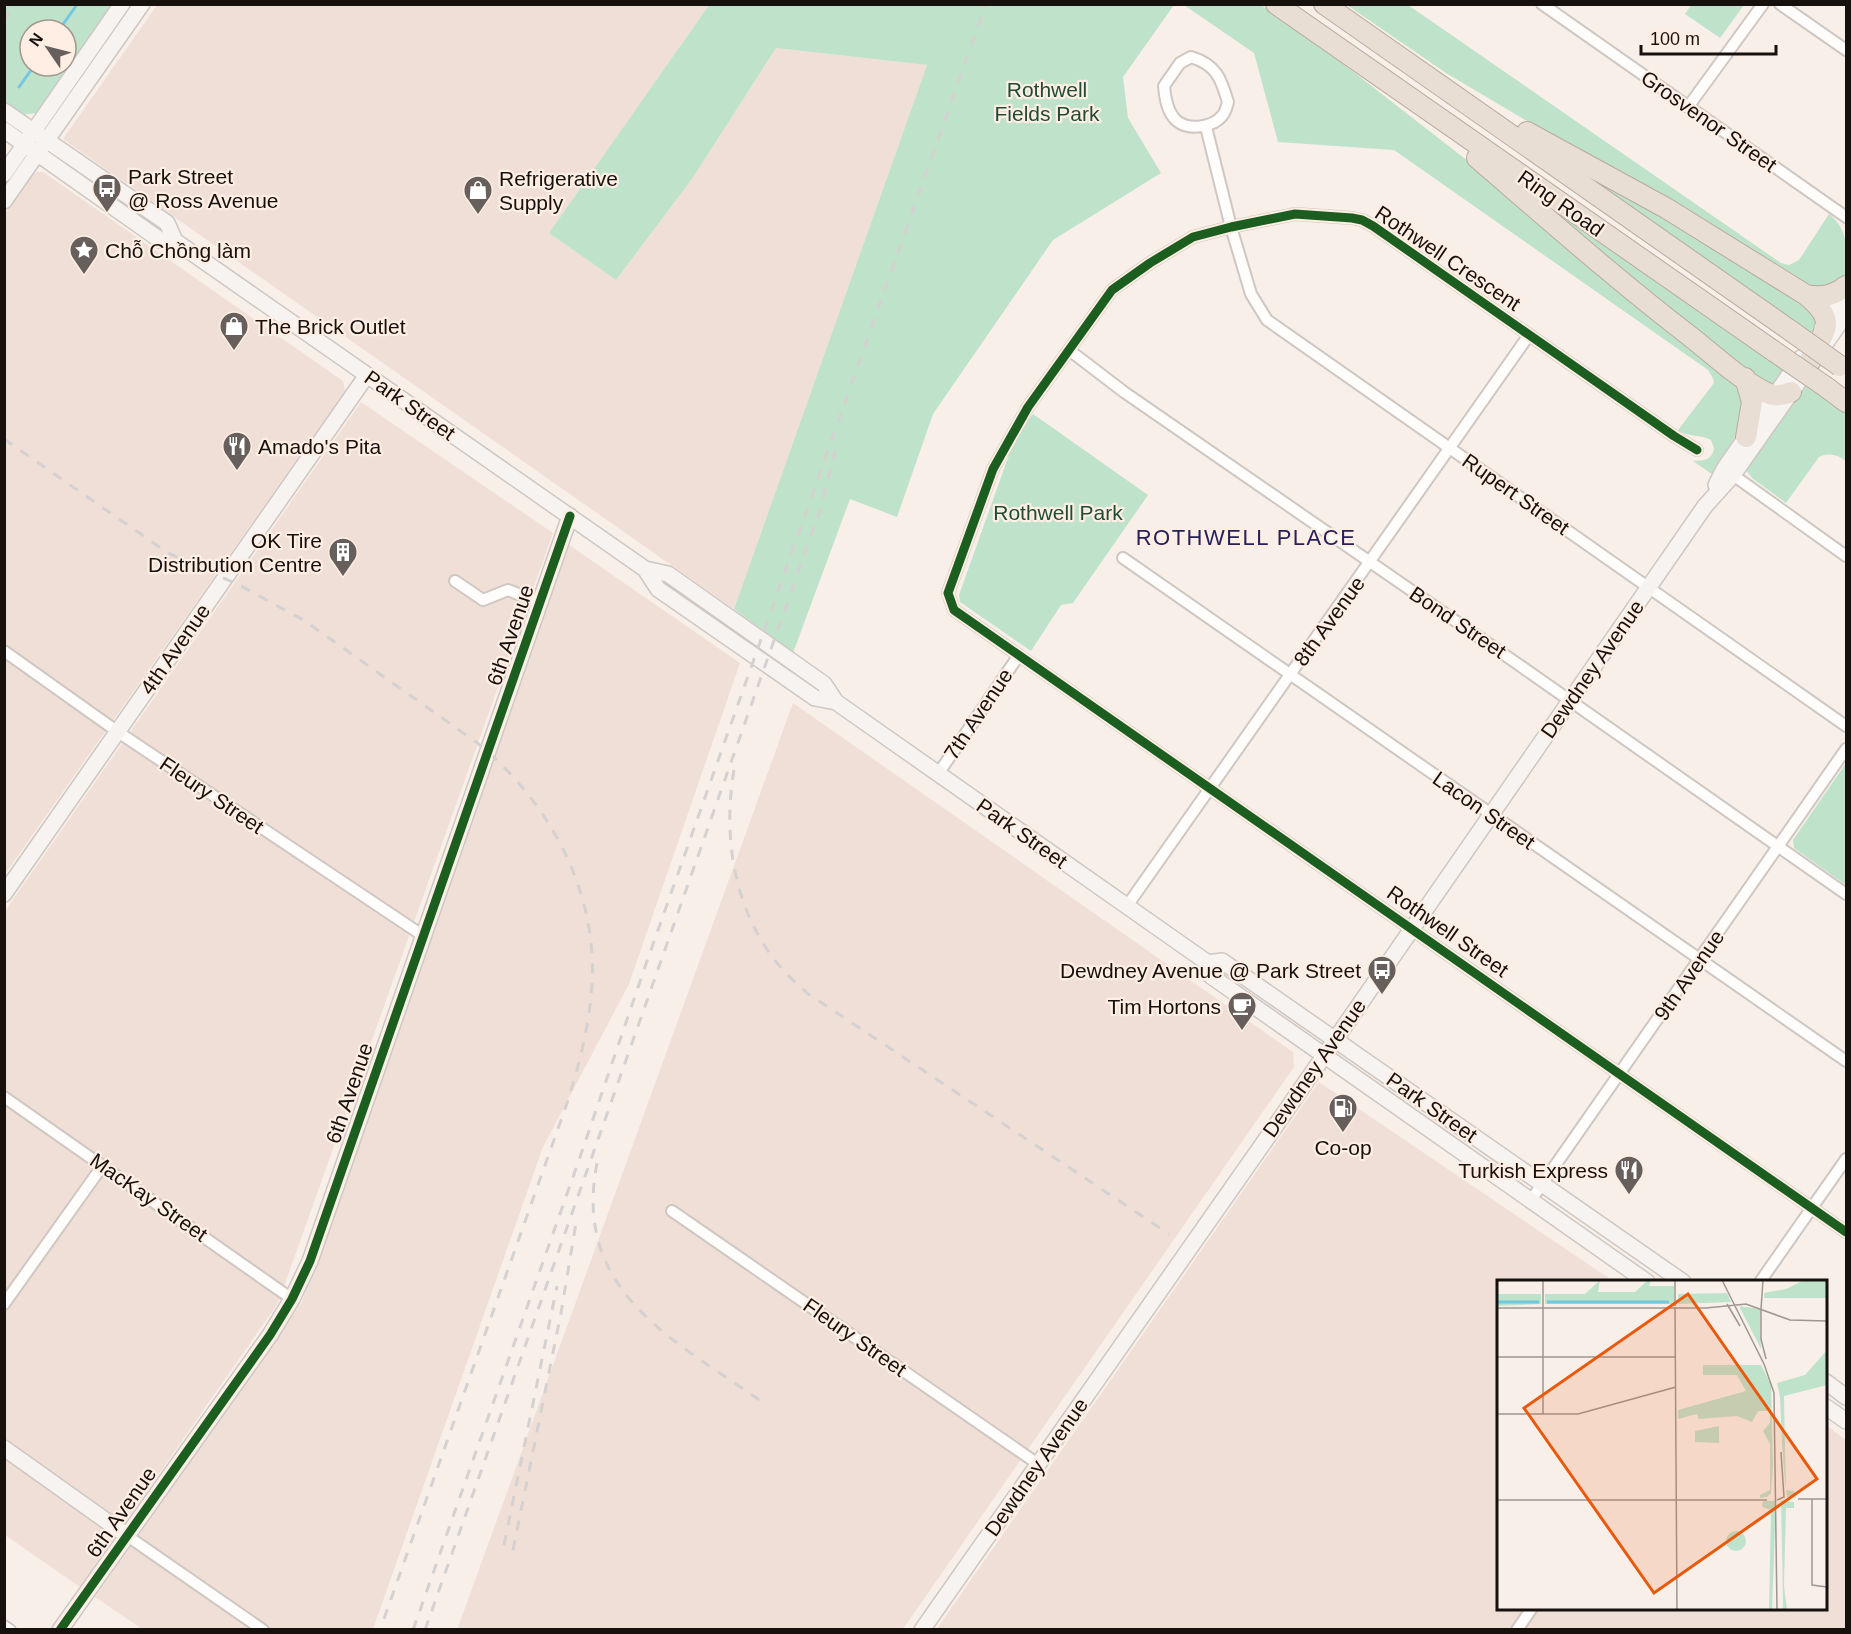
<svg xmlns="http://www.w3.org/2000/svg" width="1851" height="1634" font-family="Arial,sans-serif">
  <rect width="100%" height="100%" fill="#f8efe9"/>
  <path fill="#f0dfd7" d="M157 5H709L549 233 616 280 692 179 776 48 927 65 734 609 63 139Z
    M37 172H43L343 381 345 391 5 874V214L31 176Z
    M361 402 553 533 278 1303 80 1587 5 1535V911Z
    M569 545 740 663 629 984 543 1147 373 1629H142L95 1597 302 1302Z
    M793 703 1293 1052 1294 1067 903 1629 457 1630Z
    M1319 1082 1613 1281 1498 1282V1608H1826V1425L1846 1440V1629L936 1630Z"/>
  <path fill="#bfe2cb" fill-rule="evenodd" d="M5 5H115L37 113 20 115 5 104ZM30 30H66V66H30Z
    M709 5H1174L1123 77 1128 118 1161 173 1053 240 933 414 897 517 850 499 793 653 734 609 927 65 776 48 692 179 616 280 549 233Z
    M1184 5H1261L1274 14 1342 63 1473 165 1737 384 1744 397 1741 426 1713 475 1693 461C1704 460 1712 461 1714 448L1711 440C1701 434 1689 438 1678 430L1714 383 1713 378 1708 370 1394 150 1278 142 1254 53Z
    M1347 5H1408L1781 263 1789 265 1799 260 1829 214C1851 232 1846 252 1846 277L1828 290 1809 288 1446 73Z
    M1691 5V4L1744 5 1720 38 1685 14Z
    M1549 152 1634 197 1812 308 1818 323 1810 336Z
    M1539 199 1787 370 1774 388 1721 354Z
    M1807 384 1846 412V461C1838 455 1828 452 1819 457L1786 503 1752 478 1746 470Z
    M1033 414 1148 495 1073 603 1061 605 1031 651 960 602 959 595 1014 441Z
    M1846 763V885L1794 848 1793 840Z"/>
  <g fill="none" stroke-linecap="round" stroke-linejoin="round">
    <path stroke="#73c8e1" stroke-width="3" d="M59 30 76 6
      M19 87 34 66"/>
    <g stroke="#cec7c2" stroke-width="14">
      <path id="street" d="M1542 4 1846 217
        M1780 4 1846 50
        M1191 57C1217 65 1221 79 1228 102 1227 106 1225 113 1222 116 1213 127 1189 131 1177 121 1167 113 1165 97 1164 86L1180 63Z
        M1688 107 1763 4
        M1206 127 1231 227 1251 294 1267 320 1846 726
        M1069 350 1124 392 1512 660 1846 894
        M1697 450 1674 436 1373 226 1362 220 1352 218 1295 214 1231 227 1193 237 1150 263 1112 290 1028 407 993 469 948 593 954 610 1846 1232
        M1733 475 1846 556
        M1123 558 1846 1061
        M455 581 483 600 508 590 540 603
        M4 651 118 732 422 935
        M938 774 1019 655
        M1127 906 1529 335
        M4 1097 292 1299
        M1531 1200 1846 749
        M672 1211 1038 1464
        M1760 1282 1846 1159
        M4 1304 103 1165
        M126 1535 263 1630
        M4 1626 10 1630
        M1517 1630 1532 1608"/>
    </g>
    <g stroke="#cec7c2" stroke-width="18">
      <path id="secondary" d="M4 111 167 223 175 241 645 569 658 589 815 698 836 702
        M4 130 160 240 175 241
        M4 174 122 4
        M4 201 142 4
        M1822 328 1846 293
        M1716 485 1724 469 1801 358
        M645 569 668 574 824 684 836 702 1208 963 1211 976 1647 1282
        M4 894 367 375
        M1208 963 1222 961 1683 1282
        M1826 1382 1846 1397
        M1826 1407 1846 1421
        M4 1448 126 1535
        M60 1630 270 1335 292 1299 310 1261 570 516
        M922 1630 1274 1128 1705 506 1733 475 1846 314"/>
    </g>
    <g stroke="#b7aa9e" stroke-width="22">
      <path id="highway" d="M1276 4 1775 352
        M1324 4 1791 331
        M1527 132 1666 208 1806 295C1846 328 1815 334 1807 370
        M1477 158C1548 219 1618 281 1691 337 1715 356 1738 378 1765 392 1774 397 1781 396 1791 392
        M1806 295C1822 298 1833 296 1846 286
        M1745 378 1752 402 1746 437
        M1826 387 1846 402"/>
    </g>
    <use href="#street" stroke="#fefdfc" stroke-width="10"/>
    <use href="#secondary" stroke="#f7f3f0" stroke-width="15"/>
    <use href="#highway" stroke="#e9ded4" stroke-width="20"/>
    <path stroke="#d4d1d0" stroke-width="3" stroke-dasharray="10 10" stroke-linecap="butt" d="M4 21 16 4
      M4 439 168 553 241 586 305 621 476 742C548 800 598 890 592 985 589 1027 579 1067 566 1106L380 1630
      M734 770C722 840 735 917 784 971 791 979 800 986 807 993L1169 1234
      M597 1163C572 1292 673 1339 762 1402
      M504 1545 557 1286
      M513 1550 561 1313 577 1217
      M413 1630 579 1160 646 964 986 4
      M425 1630 820 510 836 448"/>
    <g stroke="#b7aa9e" stroke-width="22" stroke-linecap="butt">
      <path id="highway-bridge" d="M1791 331 1840 366
        M1775 352 1826 387"/>
    </g>
    <use href="#highway-bridge" stroke="#e9ded4" stroke-width="20"/>
    <g stroke="#feeee3" stroke-width="13">
      <path id="cycleway" d="M1697 450 1674 436 1373 226 1362 220 1352 218 1295 214 1231 227 1193 237 1150 263 1112 290 1028 407 993 469 948 593 954 610 1846 1232
        M60 1630 270 1335 292 1299 310 1261 570 516"/>
    </g>
    <use href="#cycleway" stroke="#1b5e20" stroke-width="9"/>
  </g>
  <defs>
    <g id="bus-pin" transform="scale(1.5)"><path d="M0 17L-7.5 6A9.5 9.5 0 1 1 7.5 6Z" fill="#665f5b" stroke="#feeee3"/><path d="M-5-6H5V4H4V6H2V4H-2V6H-4V4H-5ZM-3.5-4V0h7V-4ZM-3.5 1.2v1.5H-2V1.2ZM2 1.2v1.5H3.5V1.2Z" fill="#fff"/></g>
    <g id="shop-pin" transform="scale(1.5)"><path d="M0 17L-7.5 6A9.5 9.5 0 1 1 7.5 6Z" fill="#665f5b" stroke="#feeee3"/><path d="M-5-2.5h2.3a2.7 3.5 0 0 1 5.4 0H5L5.5 6h-11ZM-1.5-2.5h3a1.5 2.3 0 0 0-3 0Z" fill="#fff"/></g>
    <g id="sight-pin" transform="scale(1.5)"><path d="M0 17L-7.5 6A9.5 9.5 0 1 1 7.5 6Z" fill="#665f5b" stroke="#feeee3"/><path d="M0-6L1.8-2.2L6-1.7L2.9 1.2L3.7 5.4L0 3.3L-3.7 5.4L-2.9 1.2L-6-1.7L-1.8-2.2Z" fill="#fff"/></g>
    <g id="restaurant-pin" transform="scale(1.5)"><path d="M0 17L-7.5 6A9.5 9.5 0 1 1 7.5 6Z" fill="#665f5b" stroke="#feeee3"/><path d="M-5-6h1v4h1v-4h1v4h1v-4h1v5L-1.5 .5V6h-2V.5L-5-1ZM5-6V6H3V1.5H1.5Q1.5-4 5-6Z" fill="#fff"/></g>
    <g id="building-pin" transform="scale(1.5)"><path d="M0 17L-7.5 6A9.5 9.5 0 1 1 7.5 6Z" fill="#665f5b" stroke="#feeee3"/><path d="M-4-6H4V6H1V3H-1V6H-4ZM-2.5-4.3h1.7v1.8h-1.7ZM.8-4.3h1.7v1.8H.8ZM-2.5-1h1.7V.8h-1.7ZM.8-1h1.7V.8H.8Z" fill="#fff"/></g>
    <g id="cafe-pin" transform="scale(1.5)"><path d="M0 17L-7.5 6A9.5 9.5 0 1 1 7.5 6Z" fill="#665f5b" stroke="#feeee3"/><path d="M-5.5-4.5H6V0H3Q3 3.5 0 3.5H-2.5Q-5.5 3.5-5.5 0ZM3-3.2v2h1.7v-2ZM-6 4.5H4V6H-6Z" fill="#fff"/></g>
    <g id="fuel-pin" transform="scale(1.5)"><path d="M0 17L-7.5 6A9.5 9.5 0 1 1 7.5 6Z" fill="#665f5b" stroke="#feeee3"/><path d="M-5.5-6h7V0h2V4h1.3V-2.5L3-4.5l.8-.8L6-3V5H2.5V1h-1V6h-7ZM-4.2-4.7v3.2H.2V-4.7Z" fill="#fff"/></g>
  </defs>
  <g fill-rule="evenodd">
    <use href="#bus-pin" x="107" y="188"/>
    <use href="#shop-pin" x="478" y="190"/>
    <use href="#sight-pin" x="84" y="250"/>
    <use href="#shop-pin" x="234" y="326"/>
    <use href="#restaurant-pin" x="237" y="446"/>
    <use href="#building-pin" x="343" y="552"/>
    <use href="#bus-pin" x="1382" y="970"/>
    <use href="#cafe-pin" x="1242" y="1006"/>
    <use href="#fuel-pin" x="1343" y="1108"/>
    <use href="#restaurant-pin" x="1629" y="1170"/>
  </g>
  <g text-anchor="middle" dominant-baseline="central" stroke-width="4.5" stroke-linejoin="round" paint-order="stroke">
    <g font-size="21" fill="#1f4b37" stroke="#feeee3">
      <text x="1047" y="89">Rothwell<tspan x="1047" dy="24">Fields Park</tspan></text>
      <text x="1058" y="512">Rothwell Park</text>
    </g>
    <g font-size="21" fill="#17110e" stroke="#feeee3">
      <text transform="translate(1709 121) rotate(35)">Grosvenor Street</text>
      <text transform="translate(1561 203) rotate(35)">Ring Road</text>
      <text transform="translate(1448 258) rotate(34)">Rothwell Crescent</text>
      <text transform="translate(410 405) rotate(35)">Park Street</text>
      <text transform="translate(1516 494) rotate(35)">Rupert Street</text>
      <text transform="translate(1329 621) rotate(-54)">8th Avenue</text>
      <text transform="translate(1458 622) rotate(34)">Bond Street</text>
      <text transform="translate(510 635) rotate(-71)">6th Avenue</text>
      <text transform="translate(175 649) rotate(-55)">4th Avenue</text>
      <text transform="translate(1592 669) rotate(-55)">Dewdney Avenue</text>
      <text transform="translate(978 714) rotate(-56)">7th Avenue</text>
      <text transform="translate(212 795) rotate(34)">Fleury Street</text>
      <text transform="translate(1484 810) rotate(35)">Lacon Street</text>
      <text transform="translate(1022 833) rotate(35)">Park Street</text>
      <text transform="translate(1448 931) rotate(35)">Rothwell Street</text>
      <text transform="translate(1689 975) rotate(-55)">9th Avenue</text>
      <text transform="translate(1314 1068) rotate(-55)">Dewdney Avenue</text>
      <text transform="translate(349 1093) rotate(-71)">6th Avenue</text>
      <text transform="translate(1432 1107) rotate(35)">Park Street</text>
      <text transform="translate(149 1197) rotate(35)">MacKay Street</text>
      <text transform="translate(855 1337) rotate(35)">Fleury Street</text>
      <text transform="translate(1036 1467) rotate(-55)">Dewdney Avenue</text>
      <text transform="translate(121 1512) rotate(-55)">6th Avenue</text>
    </g>
    <g font-size="21" fill="#17110e" stroke="#feeee3" text-anchor="start">
      <text x="128" y="176">Park Street<tspan x="128" dy="24">@ Ross Avenue</tspan></text>
      <text x="499" y="178">Refrigerative<tspan x="499" dy="24">Supply</tspan></text>
      <text x="105" y="250">Chỗ Chồng làm</text>
      <text x="255" y="326">The Brick Outlet</text>
      <text x="258" y="446">Amado's Pita</text>
      <text x="322" y="540" text-anchor="end">OK Tire<tspan x="322" dy="24">Distribution Centre</tspan></text>
      <text x="1361" y="970" text-anchor="end">Dewdney Avenue @ Park Street</text>
      <text x="1221" y="1006" text-anchor="end">Tim Hortons</text>
      <text x="1343" y="1147" text-anchor="middle">Co-op</text>
      <text x="1608" y="1170" text-anchor="end">Turkish Express</text>
    </g>
    <g font-size="22" letter-spacing="1.5" fill="#25215b" stroke="#feeee3">
      <text x="1246" y="537">ROTHWELL PLACE</text>
    </g>
  </g>
  <g transform="translate(1497 1280)">
    <rect width="330" height="330" fill="#f8efe9"/>
    <path d="M103 0 101 12H138L151 0H154L152 6H177V24H48V14H88ZM307 0H330V18H267V13L289 9ZM230 13 234 22 181 24V14ZM0 14H44V24L0 26ZM242 26 263 29 264 69ZM330 70V105L287 116 289 210 297 211 299 218 291 217H290L288 202 285 163 283 117 280 103 308 95ZM206 85H264L274 105 276 184 274 213 270 217 263 218V215L273 210V164L266 151 273 143V131H261L255 142 240 136 202 139 200 134 181 139V130L249 111 240 95H206ZM222 146V163L198 162V151ZM266 221H279L275 330H272L274 230 265 227ZM284 221 297 222V228H289L287 306 290 330H286V322ZM229 261a10 10 0 1 1 20 0a10 10 0 1 1-20 0Z" fill="#bfe2cb"/>
    <path fill="none" stroke="#73c8e1" stroke-width="3" d="M0 22H42M50 22H172"/>
    <path fill="none" stroke="#9e9691" stroke-width="1.5" d="M225 0 267 84 277 113 280 330M230 24 243 46M178 26V0M178 27 180 330M0 28H209L249 24 293 40 330 41M46 28V0M264 29 266 0M264 29V59L269 79M0 77H179M0 134H81L179 107M46 134V28M301 219H330M315 219V305L330 307M0 220H270M280 220 287 217 284 172"/>
    <path fill="#e8590c" fill-opacity="0.15" stroke="#e8590c" stroke-width="3" d="M191 14 320 199 157 313 27 128Z"/>
    <rect width="330" height="330" fill="none" stroke="#17110e" stroke-width="3"/>
  </g>
  <rect width="1851" height="1634" fill="none" stroke="#17110e" stroke-width="12"/>
  <g transform="translate(48 48) rotate(305)"><circle r="28" fill="#feeee3" stroke="#a2968e" stroke-width="1.5"/>
  <path d="M0-4.5L10 22L0 15L-10 22Z" fill="#665f5b"/>
  <text y="-9" font-size="16" font-weight="bold" text-anchor="middle" fill="#17110e">N</text>
  </g>
  <path d="M1641 45v9h135v-9" fill="none" stroke="#17110e" stroke-width="3"/>
  <text x="1650" y="45" font-size="18" fill="#17110e" stroke="#feeee3" stroke-width="4.5" paint-order="stroke">100 m</text>
</svg>
